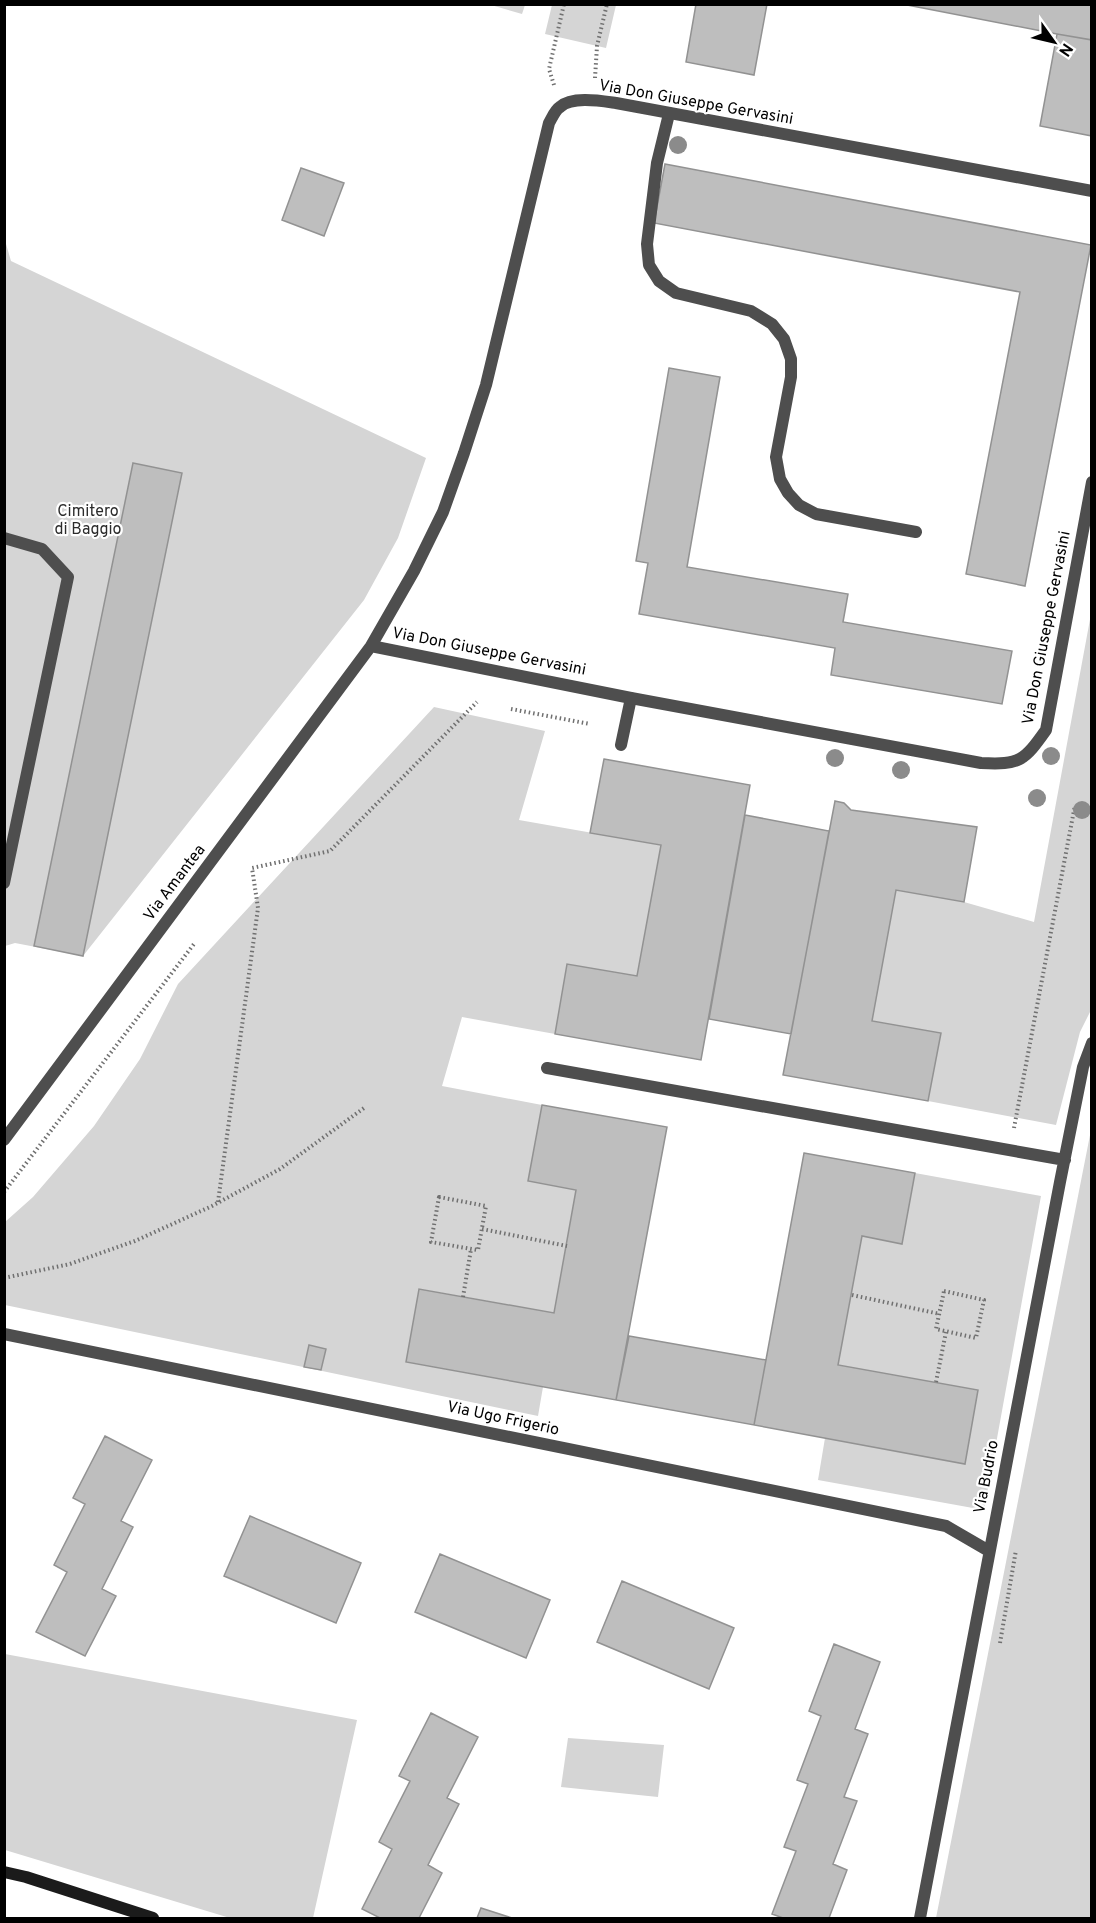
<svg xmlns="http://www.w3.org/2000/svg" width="1096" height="1923" font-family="Overpass,sans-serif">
  <rect width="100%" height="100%" fill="#fff"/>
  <path fill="#d5d5d5" d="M491 5H525L522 14Z
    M552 5H616L606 48 545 34Z
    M4 237 11 261 426 458 398 538 364 600 83 956 15 943 5 946Z
    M1091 614V1010L1080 1032 1056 1125 928 1101 941 1033 872 1021 896 890 964 902 1034 922Z
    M434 707 545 731 519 820 661 845 637 976 567 964 555 1034 462 1017 442 1086 542 1105 528 1181 576 1190 554 1313 420 1289 406 1362 543 1387 538 1416 5 1305V1222L33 1197 94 1126 140 1059 178 984Z
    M1091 1130V1918H936Z
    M915 1173 1041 1196 984 1510 818 1480 825 1438 964 1464 978 1390 838 1365 862 1236 902 1243Z
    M5 1654 357 1720 313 1918H230L5 1850Z
    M568 1738 664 1745 658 1797 561 1787Z"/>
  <path fill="#bebebe" stroke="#929292" stroke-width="1.5" d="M696 4H767L754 75 686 62Z
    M902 4H1092V40L1057 34Z
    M1057 34 1092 40V136L1040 126Z
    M665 164 1091 245 1025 586 966 574 1020 292 654 223Z
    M301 168 344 183 324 236 282 220Z
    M669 368 720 377 687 567 848 594 843 622 1012 651 1002 704 831 675 835 648 639 614 648 563 636 561Z
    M133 463 182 473 83 956 34 946Z
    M604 759 750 785 701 1060 555 1034 567 964 637 976 661 845 590 833Z
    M835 801 844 803 851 810 977 827 964 902 896 890 872 1021 941 1033 928 1101 783 1075Z
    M745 815 829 831 791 1034 709 1019Z
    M542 1105 667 1127 616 1400 406 1362 419 1289 554 1313 576 1190 528 1181Z
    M804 1153 915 1173 902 1244 862 1236 838 1365 978 1390 965 1464 754 1425Z
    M629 1336 766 1360 754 1425 616 1400Z
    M309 1345 326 1349 321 1370 304 1367Z
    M105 1436 152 1460 121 1521 133 1527 102 1589 116 1596 85 1656 36 1632 67 1572 54 1565 85 1504 73 1498Z
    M250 1516 361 1563 336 1623 224 1576Z
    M440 1554 550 1600 526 1658 415 1612Z
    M622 1581 734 1628 709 1689 597 1642Z
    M834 1644 880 1662 855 1729 868 1734 844 1797 857 1801 833 1864 847 1870 829 1918H783L772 1914 796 1851 784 1847 808 1784 797 1780 821 1716 809 1711Z
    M431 1713 478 1737 447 1798 459 1804 428 1865 442 1873 419 1918H380L362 1909 392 1849 379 1842 410 1781 399 1776Z
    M481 1908 512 1918H477Z"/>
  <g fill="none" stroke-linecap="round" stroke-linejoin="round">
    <path stroke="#707070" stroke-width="4" stroke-dasharray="1.5 3" stroke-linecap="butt" d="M595 78 597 46 607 4
      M554 85 549 69 564 4
      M511 709 590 724
      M1014 1128 1075 805
      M4 1192 194 944
      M439 1197 486 1206 478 1250 431 1242Z
      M218 1202 258 908 252 868 330 851 477 702
      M482 1229 567 1246
      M4 1278 70 1264 135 1241 212 1206 280 1169 364 1108
      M944 1291 984 1300 976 1338 936 1329Z
      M852 1295 940 1314
      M463 1297 471 1249
      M936 1382 946 1332
      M1000 1643 1016 1550"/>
    <path stroke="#4e4e4e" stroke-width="12" d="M669 114 657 163 647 244 649 265 659 281 676 293 751 311 772 324 784 339 791 359V377L776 457 780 479 788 493 799 505 816 514 916 532
      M4 538 42 549 68 577 4 883
      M621 745 631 698"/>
    <path stroke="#4e4e4e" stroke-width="12" d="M371 646 631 698 981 763C1020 765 1024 761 1046 730L1092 482
      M547 1068 1065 1160
      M4 1140 371 646 414 571 443 512 464 453 486 385 549 123C552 118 555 110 560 107 572 96 601 101 616 103L1092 191
      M4 1334 946 1526 989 1551
      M920 1918 1060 1182 1083 1067 1092 1043"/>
    <path stroke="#1b1b1b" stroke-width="12" d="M4 1872 26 1877 153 1918"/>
  </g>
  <g fill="#8b8b8b">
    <circle cx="678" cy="145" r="9"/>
    <circle cx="1051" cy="756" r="9"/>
    <circle cx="835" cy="758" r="9"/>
    <circle cx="901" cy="770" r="9"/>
    <circle cx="1037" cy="798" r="9"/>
    <circle cx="1082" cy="810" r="9"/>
  </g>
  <g text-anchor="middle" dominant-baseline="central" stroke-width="4.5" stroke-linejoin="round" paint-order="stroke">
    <g font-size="16" fill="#000" stroke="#fff">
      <text transform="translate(696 103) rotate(10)">Via Don Giuseppe Gervasini</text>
      <text transform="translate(1047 628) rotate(-79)">Via Don Giuseppe Gervasini</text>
      <text transform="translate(489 652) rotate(11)">Via Don Giuseppe Gervasini</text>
      <text transform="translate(175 883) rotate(-53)">Via Amantea</text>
      <text transform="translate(503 1419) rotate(12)">Via Ugo Frigerio</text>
      <text transform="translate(987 1477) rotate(-79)">Via Budrio</text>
    </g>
    <g font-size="16" fill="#2c2c2c" stroke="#fff">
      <text x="88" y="512">Cimitero<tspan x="88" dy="18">di Baggio</tspan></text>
    </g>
  </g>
  <rect width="1096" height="1923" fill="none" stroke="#000000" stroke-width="12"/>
  <g transform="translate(1054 42) rotate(124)" stroke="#ffffff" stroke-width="4.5" paint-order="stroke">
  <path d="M0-4.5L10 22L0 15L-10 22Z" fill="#000000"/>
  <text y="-9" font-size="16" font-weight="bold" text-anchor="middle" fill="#000000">N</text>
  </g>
</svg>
